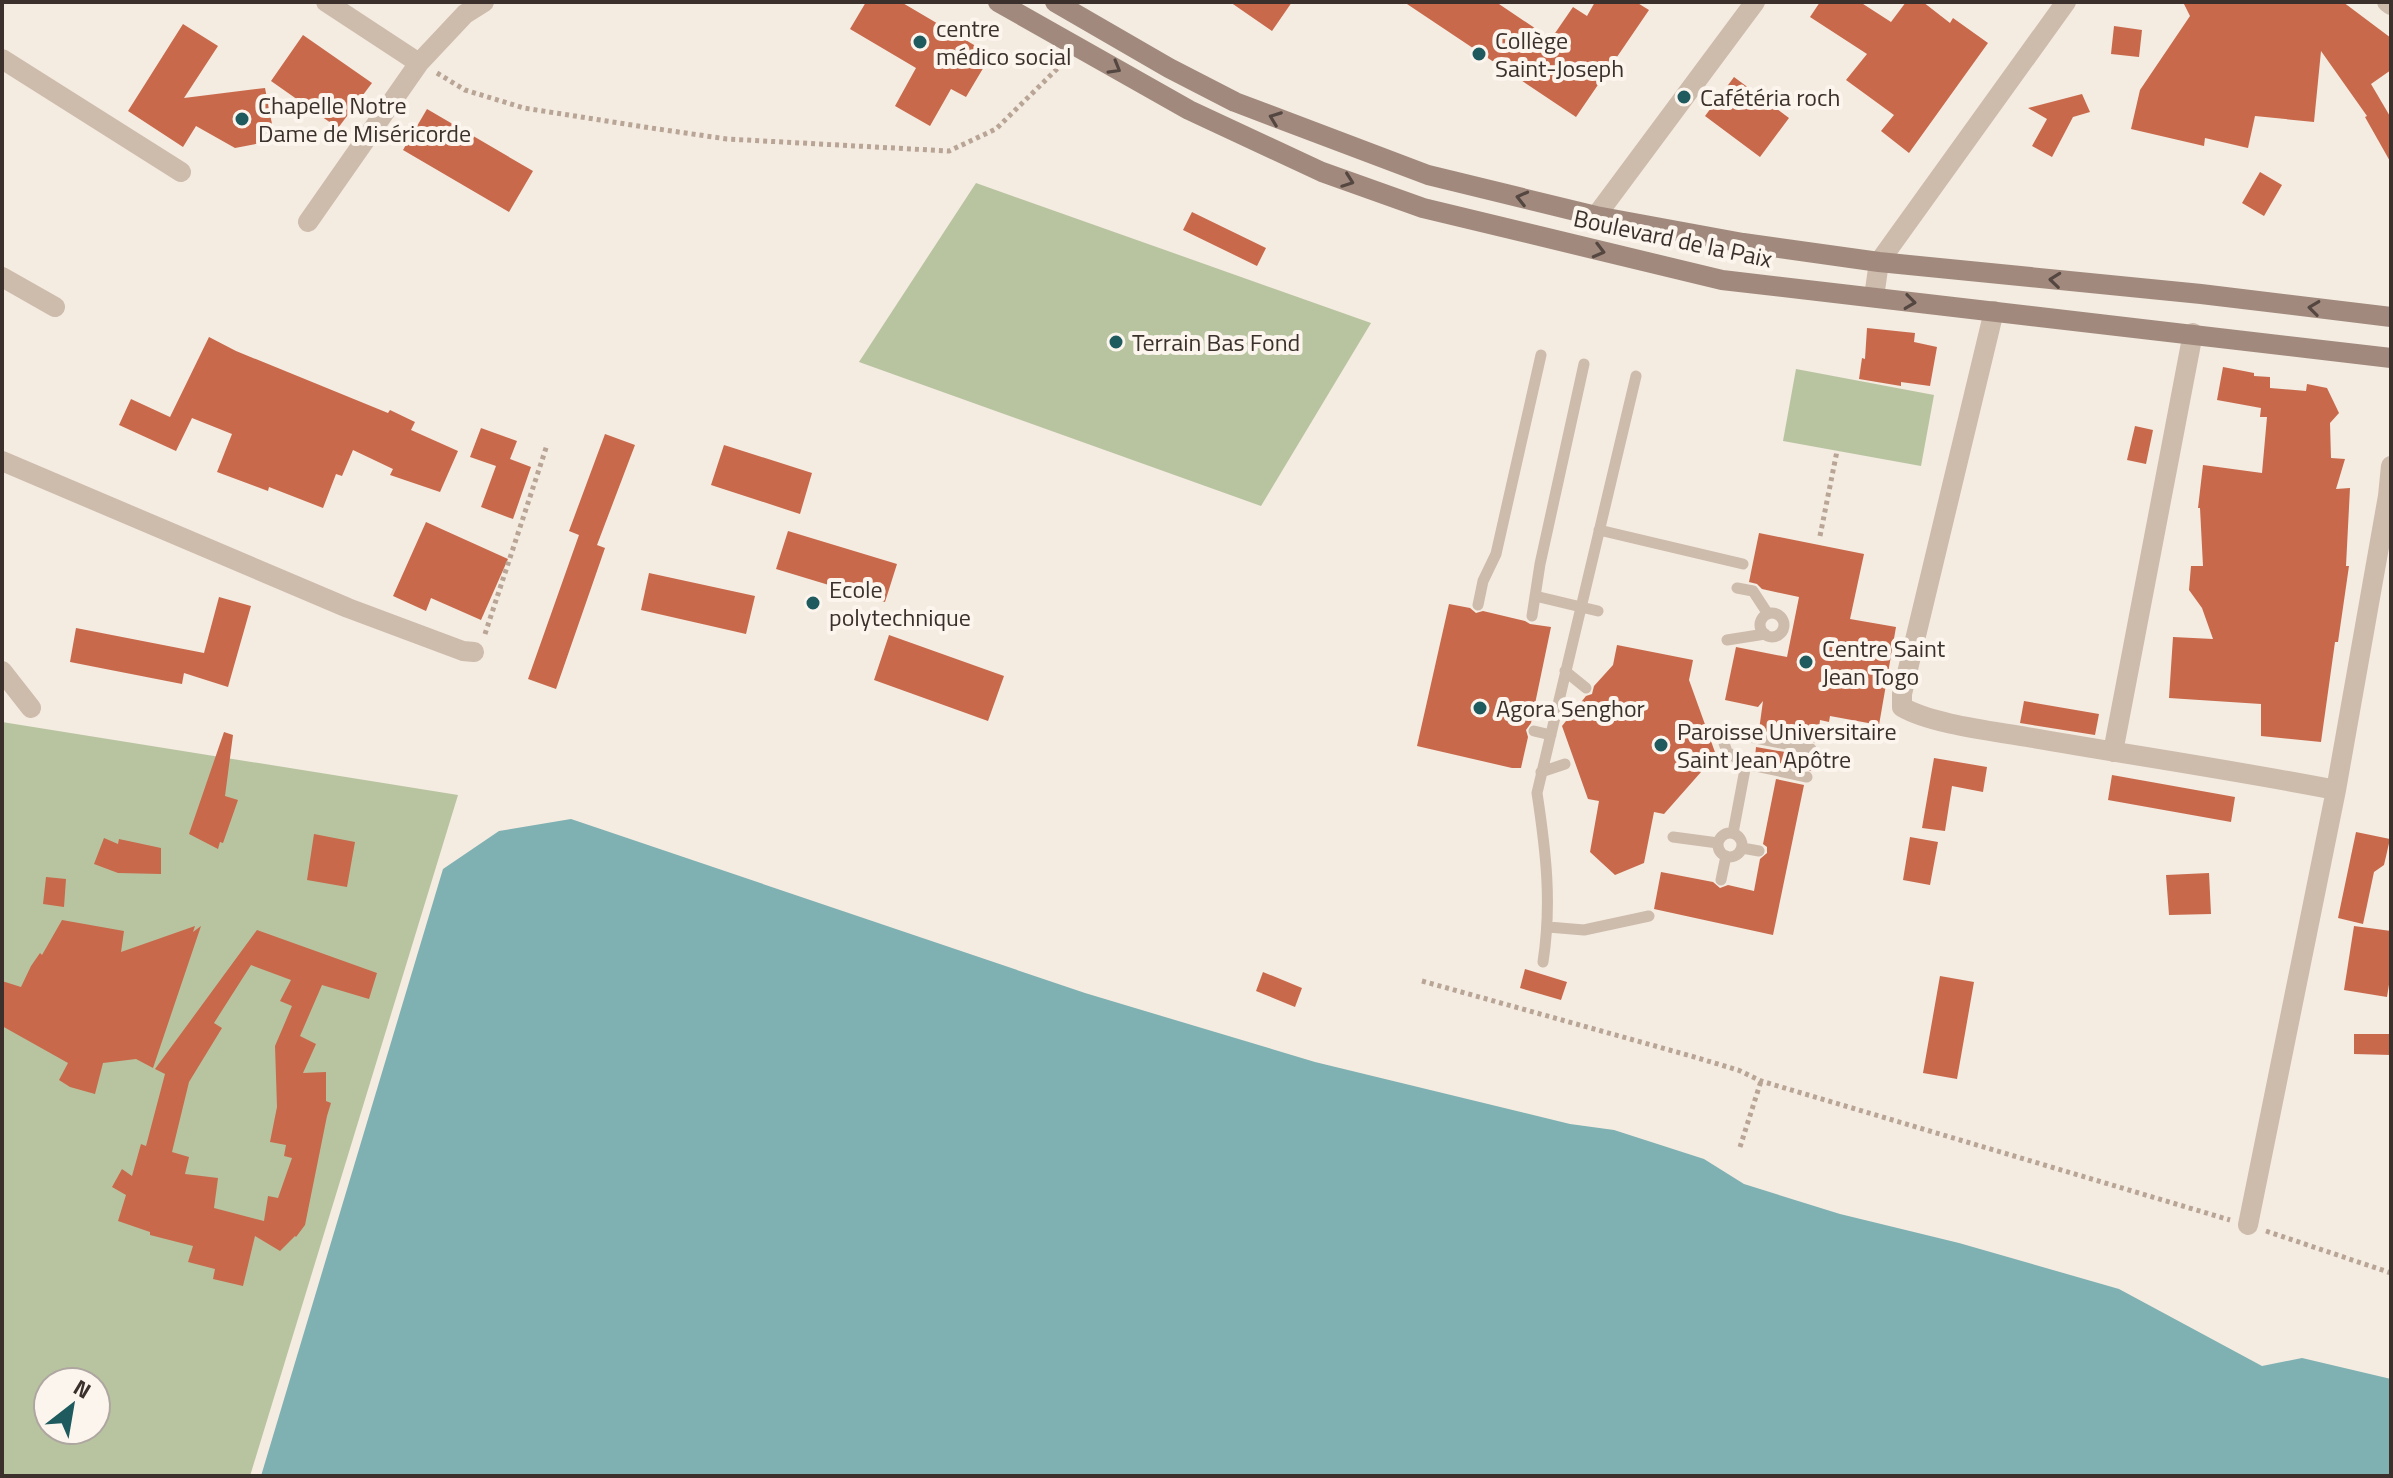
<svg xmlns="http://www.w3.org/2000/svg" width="2393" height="1478" font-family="'Titillium Web',sans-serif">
  <rect width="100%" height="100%" fill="#f4ebe1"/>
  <path fill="#b8c4a0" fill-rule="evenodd" d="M976 183 1371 323 1261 506 859 362Z
    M1796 369 1934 395 1921 466 1783 441Z
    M2 722 458 795 250 1476H2ZM48 1382H96V1430H48Z"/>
  <path fill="#7fb0b2" d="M571 819 1085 993 1315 1062 1570 1124 1614 1130 1704 1159 1744 1184 1840 1214 1959 1243 2119 1289 2262 1366 2302 1358 2391 1379V1476H261L443 869 499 831Z"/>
  <path fill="#c8694b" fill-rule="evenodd" d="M866 2H901L991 55 966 97 951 89 930 126 895 106 916 68 850 29Z
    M1230 2H1292L1272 31Z
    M1404 2H1496L1551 39 1573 7 1587 16 1595 2H1636L1649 10 1576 117Z
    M1820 2H1860L1891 22 1906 2H1923L1950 23 1953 18 1988 43 1909 153 1881 131 1894 115 1846 80 1867 54 1810 17Z
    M2183 2H2343L2391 38V70L2371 84 2391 118V163L2365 117 2367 116 2321 51 2314 122 2255 116 2248 148 2205 138 2204 146 2131 129 2140 90 2190 16Z
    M183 24 218 46 184 98 265 88 272 124 261 143 235 148 196 126 183 147 128 111Z
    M2114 26 2142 30 2139 57 2111 54Z
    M303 35 372 83 338 128 271 81Z
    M1734 77 1789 118 1760 157 1705 116Z
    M2082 94 2090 112 2073 117 2052 157 2032 146 2047 119 2028 108Z
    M427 109 533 171 509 212 403 150Z
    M2260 172 2282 185 2264 216 2242 203Z
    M1192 212 1266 248 1257 266 1183 230Z
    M1867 328 1915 333 1914 342 1937 347 1930 386 1901 382V386L1859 379 1862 358 1865 359Z
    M209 337 236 351 388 413 390 410 415 422 411 430 458 451 440 492 390 475 393 469 353 450 342 476 336 474 323 508 269 487 268 491 217 472 232 434 192 418 176 451 119 425 131 399 170 417Z
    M2223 367 2254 373V376L2270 377V388L2306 391 2307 384 2327 388 2339 413 2330 423 2331 458 2345 459 2336 489 2350 488 2346 566H2349L2338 642H2335L2321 742 2261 736V704L2169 698 2173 637 2213 639 2202 608 2189 590 2191 566H2203L2200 508H2198L2203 465 2262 473 2267 417H2260L2261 408 2217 400Z
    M2135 426 2153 430 2146 464 2127 460Z
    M481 428 517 441 510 459 531 467 513 519 481 507 496 466 470 457Z
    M605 434 635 445 597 545 605 548 556 689 528 679 579 535 569 531Z
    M724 445 812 473 800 514 711 485Z
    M426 522 508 559 481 620 431 598 426 611 393 596Z
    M788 531 897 564 885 602 776 569Z
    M1759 533 1864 554 1850 619 1896 627 1879 725 1830 716 1829 722 1820 720 1817 743 1759 730 1763 701 1758 707 1725 700 1736 647 1787 657 1799 597 1762 589 1757 584 1749 582Z
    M649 573 755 596 746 634 641 610Z
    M219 597 251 606 228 687 184 673 182 684 70 662 76 628 204 653Z
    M1449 604 1470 608 1476 613 1483 611 1525 621 1530 624 1551 627 1531 723 1526 730 1528 737 1521 768H1512L1417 746Z
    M889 635 1004 676 988 721 874 680Z
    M1617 645 1693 660 1689 680 1716 755 1664 814 1654 812 1644 863 1615 875 1590 852 1599 801 1588 799 1562 726 1586 696 1592 694 1594 686 1613 665Z
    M2024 701 2099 714 2095 735 2020 723Z
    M224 732 233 735 225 796 238 800 223 843 220 842 218 849 189 834Z
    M1756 747 1814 757 1812 771 1755 757Z
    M1934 758 1987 767 1983 792 1952 786 1945 831 1922 828Z
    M2112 775 2235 797 2231 822 2108 800Z
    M1776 779 1804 785 1773 935 1654 909 1661 872 1713 882 1720 888 1728 885 1754 891 1760 859 1767 853V847L1763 844Z
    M2356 832 2390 839 2384 865 2374 872 2363 924 2338 918Z
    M314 834 355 842 347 887 307 880Z
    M1910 837 1938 842 1930 885 1903 880Z
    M104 838 118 844 119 839 161 848V874L118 873 94 864Z
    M2209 873 2211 914 2169 915 2166 875Z
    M46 877 66 879 64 907 43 904Z
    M62 920 124 931 121 952 195 926 193 932 201 926 153 1068 136 1059 103 1063 95 1094 70 1087 59 1080 68 1063 2 1026V981L21 987 31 966 40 953 42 955Z
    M2354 926 2391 931V972L2387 997 2344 990Z
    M257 930 377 973 369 999 322 985 300 1036 316 1044 303 1073 326 1072V1101L331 1103 327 1116 305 1225 296 1237 295 1236 280 1251 255 1236 243 1286 213 1279 215 1269 188 1262 193 1246 150 1235V1232L118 1221 126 1195 112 1187 122 1169 132 1176 141 1144 146 1146 165 1074 155 1069ZM251 965 291 980 280 1001 292 1006 275 1046 277 1107 270 1142 286 1145 284 1156 292 1158 278 1198 268 1196 264 1221 214 1208 218 1178 185 1174 189 1157 172 1152 189 1082 222 1028 214 1023Z
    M1525 969 1567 982 1561 1000 1520 988Z
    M1263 972 1302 988 1295 1007 1256 991Z
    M1940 976 1974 982 1957 1079 1923 1073Z
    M2354 1034H2391V1055L2354 1054Z"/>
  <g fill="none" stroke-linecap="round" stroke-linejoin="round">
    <path stroke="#b9a596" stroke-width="5" stroke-dasharray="4 4" stroke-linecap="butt" d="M437 73 465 90 524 108 651 128 727 139 949 151 996 129 1065 61
      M1820 536 1837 451
      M485 634 547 445
      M1422 981 1691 1056 1738 1070 1761 1081 2230 1220
      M1740 1147 1761 1081
      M2266 1231 2391 1273"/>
    <path stroke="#cdbbac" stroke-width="11" d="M1599 530 1743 564
      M1737 588 1753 591 1768 614
      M1535 596 1598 611
      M1478 605 1483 581 1496 554 1541 355
      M1760 625a12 12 0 1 1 24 0a12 12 0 1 1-24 0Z
      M1532 616 1540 564 1584 364
      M1727 640 1765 634
      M1565 671 1586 688
      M1534 731 1551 735
      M1720 731 1727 752 1746 764 1807 777
      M1720 731 1811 749
      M1541 772 1565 764
      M1733 833 1746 764
      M1718 845a12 12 0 1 1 24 0a12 12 0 1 1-24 0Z
      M1673 837 1718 843
      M1742 848 1759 851
      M1721 880 1726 856
      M1548 927 1584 930 1649 916
      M1543 962C1552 903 1546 852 1537 793L1636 376"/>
    <path stroke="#cdbbac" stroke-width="20" d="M326 2 419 63
      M2387 2 2391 5
      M2 59 181 172
      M1596 216 1755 2
      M308 222 419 63 465 14 484 2
      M2 277 55 307
      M1874 297 1879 262 2066 2
      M1994 311 1902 694V707C1931 724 1993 731 2027 737 2130 755 2233 770 2336 790
      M2 461 348 608 463 651 474 652
      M2 671 31 708
      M2113 752 2193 333
      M2248 1225 2336 790 2388 496 2391 466"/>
    <path stroke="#a18a7d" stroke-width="20" d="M998 2 1189 110 1322 172 1423 208 1722 280 2391 358
      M1055 2 1169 68 1235 102 1428 175 1596 216 1743 243 1879 262 2201 294 2391 317"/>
  </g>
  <defs><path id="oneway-chevron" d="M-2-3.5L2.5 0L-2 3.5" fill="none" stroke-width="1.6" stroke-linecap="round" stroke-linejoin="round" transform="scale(2)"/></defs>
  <g stroke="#544640">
    <use href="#oneway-chevron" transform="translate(1115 68) rotate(30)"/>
    <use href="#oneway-chevron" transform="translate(1275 118) rotate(-159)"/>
    <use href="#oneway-chevron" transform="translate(1348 181) rotate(20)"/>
    <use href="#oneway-chevron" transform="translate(1522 198) rotate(-166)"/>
    <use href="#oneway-chevron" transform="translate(1599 251) rotate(15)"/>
    <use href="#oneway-chevron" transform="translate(2055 280) rotate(-174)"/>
    <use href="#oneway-chevron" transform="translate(1910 302) rotate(7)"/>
    <use href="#oneway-chevron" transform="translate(2314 308) rotate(-173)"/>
  </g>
  <g fill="#1f5a5e" stroke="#fbf5ee" stroke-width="3">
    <circle cx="920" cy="42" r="8"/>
    <circle cx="1479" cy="54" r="8"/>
    <circle cx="1684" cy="97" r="8"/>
    <circle cx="242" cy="119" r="8"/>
    <circle cx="1116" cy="342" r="8"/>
    <circle cx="813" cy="603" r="8"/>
    <circle cx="1806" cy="662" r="8"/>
    <circle cx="1480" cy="708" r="8"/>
    <circle cx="1661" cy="745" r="8"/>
  </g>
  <g text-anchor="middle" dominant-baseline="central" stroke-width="8" stroke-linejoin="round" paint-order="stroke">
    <g font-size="24" fill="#3b302b" stroke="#fbf5ee" text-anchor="start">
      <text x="936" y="28">centre<tspan x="936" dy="28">médico social</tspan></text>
      <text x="1495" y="40">Collège<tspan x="1495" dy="28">Saint-Joseph</tspan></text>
      <text x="1700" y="97">Cafétéria roch</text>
      <text x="258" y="105">Chapelle Notre<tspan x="258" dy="28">Dame de Miséricorde</tspan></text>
      <text x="1132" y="342">Terrain Bas Fond</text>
      <text x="829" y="589">Ecole<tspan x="829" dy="28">polytechnique</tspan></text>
      <text x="1822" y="648">Centre Saint<tspan x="1822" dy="28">Jean Togo</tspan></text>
      <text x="1496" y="708">Agora Senghor</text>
      <text x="1677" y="731">Paroisse Universitaire<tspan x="1677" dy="28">Saint Jean Apôtre</tspan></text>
    </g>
    <g font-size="24" fill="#3b302b" stroke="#fbf5ee">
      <text transform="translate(1673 238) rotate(12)">Boulevard de la Paix</text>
    </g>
  </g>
  <rect width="2393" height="1478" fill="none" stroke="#3b302b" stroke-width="8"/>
  <g transform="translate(72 1406) rotate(31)"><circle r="38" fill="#fbf5ee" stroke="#aea6a0" stroke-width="2"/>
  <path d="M0-6L14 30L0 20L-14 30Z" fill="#1f5a5e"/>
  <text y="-12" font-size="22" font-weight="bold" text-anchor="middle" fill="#3b302b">N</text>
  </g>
</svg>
